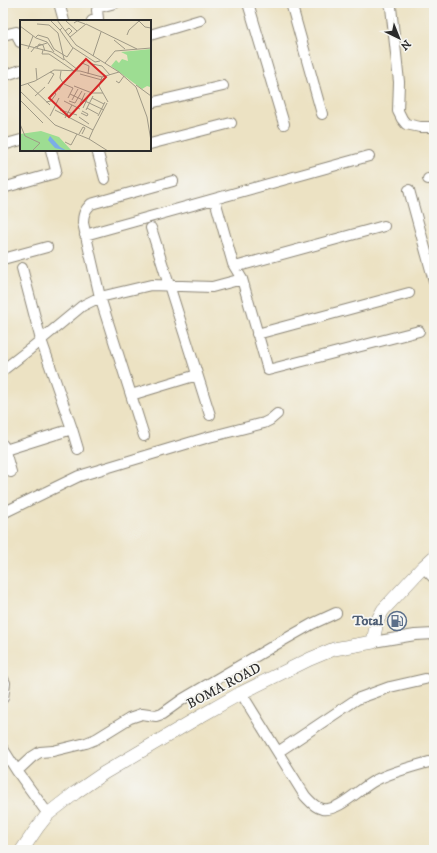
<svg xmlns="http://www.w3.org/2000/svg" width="437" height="853" font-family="'IM FELL DW Pica',serif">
  <rect width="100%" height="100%" fill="#f6f6f2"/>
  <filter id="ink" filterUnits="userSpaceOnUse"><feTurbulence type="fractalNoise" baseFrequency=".025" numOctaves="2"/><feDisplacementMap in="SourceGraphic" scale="8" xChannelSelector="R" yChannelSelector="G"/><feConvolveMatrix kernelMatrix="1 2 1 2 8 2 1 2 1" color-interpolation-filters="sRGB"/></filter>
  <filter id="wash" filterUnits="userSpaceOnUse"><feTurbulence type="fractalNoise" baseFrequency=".012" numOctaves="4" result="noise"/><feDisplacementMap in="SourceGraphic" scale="16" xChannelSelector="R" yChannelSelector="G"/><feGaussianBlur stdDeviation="0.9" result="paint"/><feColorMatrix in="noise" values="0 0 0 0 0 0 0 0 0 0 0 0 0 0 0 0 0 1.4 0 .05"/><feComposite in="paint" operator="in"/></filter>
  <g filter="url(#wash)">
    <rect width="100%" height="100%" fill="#ece2c3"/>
  </g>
  <g filter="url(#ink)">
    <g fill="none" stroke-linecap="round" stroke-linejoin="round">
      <g stroke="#8c8677" stroke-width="12">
        <path id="minor" d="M59 3 64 21
          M248 3 284 124
          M291 3 322 114
          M389 3 391 7 399 82 398 111 402 119 406 124 420 127H434
          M92 21 98 19 97 10 100 7 115 3
          M3 35 16 32 20 42
          M150 35 200 20
          M3 76 21 70
          M150 103 223 86
          M150 144 231 123
          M3 145 21 140
          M97 150 105 179
          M428 179H434
          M3 188 55 173 56 170 51 150
          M409 190 434 281
          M215 200 233 264 242 279 268 370 419 331
          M151 228 210 415
          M85 235 369 156
          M3 259 47 247
          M235 267 384 226
          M22 268 41 340 72 429 78 449
          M257 334 409 293
          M3 370 30 349 82 306 100 297 151 285 212 287 242 279
          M131 395 197 375
          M144 436 100 297 83 223C83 214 85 210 91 204L173 181
          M3 445 11 472
          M5 450 72 429
          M3 513 79 476 209 437 264 423 270 420 277 414
          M423 567 434 578
          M373 642 415 635 434 634
          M3 679 5 683 3 698
          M241 693 305 796C310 801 314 807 322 809 339 812 361 787 376 780 392 772 411 767 429 762
          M3 749 17 771 48 814
          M278 752 357 699 390 687 425 679
          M17 771 32 757 40 752 53 751 86 743 96 739 130 718 142 714 156 716 162 714 183 699 275 645 312 624 336 613"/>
      </g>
      <g stroke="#8c8677" stroke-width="14">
        <path id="major" d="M22 850 37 828 48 814 75 793 104 773 199 717 241 693 310 659 334 649 373 642 377 621 383 610 423 567 434 557"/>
      </g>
      <use href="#minor" stroke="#fff" stroke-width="10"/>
      <use href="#major" stroke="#fff" stroke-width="13"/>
    </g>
  </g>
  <defs>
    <g id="fuel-ring" transform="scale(1)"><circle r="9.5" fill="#f6f6f2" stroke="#5c6f8a" stroke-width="1.5"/><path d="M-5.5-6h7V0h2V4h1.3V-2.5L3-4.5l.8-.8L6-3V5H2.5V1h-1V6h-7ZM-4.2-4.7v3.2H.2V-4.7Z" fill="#5c6f8a"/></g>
  </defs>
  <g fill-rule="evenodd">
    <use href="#fuel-ring" x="397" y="621"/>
  </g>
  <g text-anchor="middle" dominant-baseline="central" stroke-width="3.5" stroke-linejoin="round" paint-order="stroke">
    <g font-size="14" font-weight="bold" fill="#4e5e75" stroke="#f6f6f2" text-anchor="end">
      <text x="383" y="621">Total</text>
    </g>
    <g font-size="14" fill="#2b2b2b" stroke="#f6f6f2">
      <text transform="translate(224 686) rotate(-28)">BOMA ROAD</text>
    </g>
  </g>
  <g transform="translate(20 20)">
    <rect width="131" height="131" fill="#ece2c3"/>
    <path d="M131 29 130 67 127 66 122 69 91 46 96 40 99 43 102 39 108 41 107 35 101 32ZM21 111 39 117 52 131H0V114Z" fill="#9ddd92"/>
    <path d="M30 116 40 127 47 131 35 128 28 120Z" fill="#7bade7"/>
    <path fill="none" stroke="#9f9986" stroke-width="1" d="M30 0 40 10M37 0 56 25 99 52 116 67 127 97 131 121M118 0 125 7 131 8M46 1 57 11M54 3 57 1 65 4M17 4 29 5 38 13 44 39 58 50M0 6 16 18 27 22 34 32M42 8 40 10 52 27 75 42 80 41M45 11 49 8 52 11 48 15M107 15 109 10 119 1M50 17 66 4 117 29M15 18 18 15 28 18 34 29 47 37 53 28M94 20 105 29M0 24 32 32 44 40M17 28 19 24 23 25 25 31M8 29 13 16M23 30 22 34H29L54 51M11 32 15 27 27 23M73 36 81 12M62 43 69 46 68 54M85 43 95 31 131 28M72 44 82 46 90 55M16 48 17 60M60 54 82 60M82 57 79 66 88 82M96 61 99 63 104 56M8 64 30 85M28 64 34 54 30 52M44 64 53 68 48 78M116 65 131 76M0 66 15 61 34 50 60 51 82 57 99 52M54 66 72 73H83M39 70 43 63 40 58 41 51M0 71 35 105 69 119 88 131M50 74 84 90M15 76 25 67M72 78 84 84M0 80 23 103M52 80 58 69M44 81 60 89M49 81 55 83 62 71M26 82 31 81 36 74 34 72M60 84 65 73M63 88 69 75M67 88 78 94M35 90 73 110 69 119M40 90 57 95M66 90 73 76M61 93 67 96 68 94 62 91M30 96 39 78M78 96 85 82M59 97 69 104M45 98 52 85M0 104 5 116 20 123 12 131M73 110 87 83M59 114 63 107 65 108 62 114M45 122 51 125 57 114"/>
    <path fill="#d62828" fill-opacity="0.15" stroke="#d62828" stroke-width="2" d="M66 39 86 57 49 97 29 78Z"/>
    <rect width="131" height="131" fill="none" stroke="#2b2b2b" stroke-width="2"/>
  </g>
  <rect width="437" height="853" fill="none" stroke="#f6f6f2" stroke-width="16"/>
  <g transform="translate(399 38) rotate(137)" stroke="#f6f6f2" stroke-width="3" paint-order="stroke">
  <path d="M0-3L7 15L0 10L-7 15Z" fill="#2b2b2b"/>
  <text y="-6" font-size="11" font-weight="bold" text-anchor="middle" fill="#2b2b2b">N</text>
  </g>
</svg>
